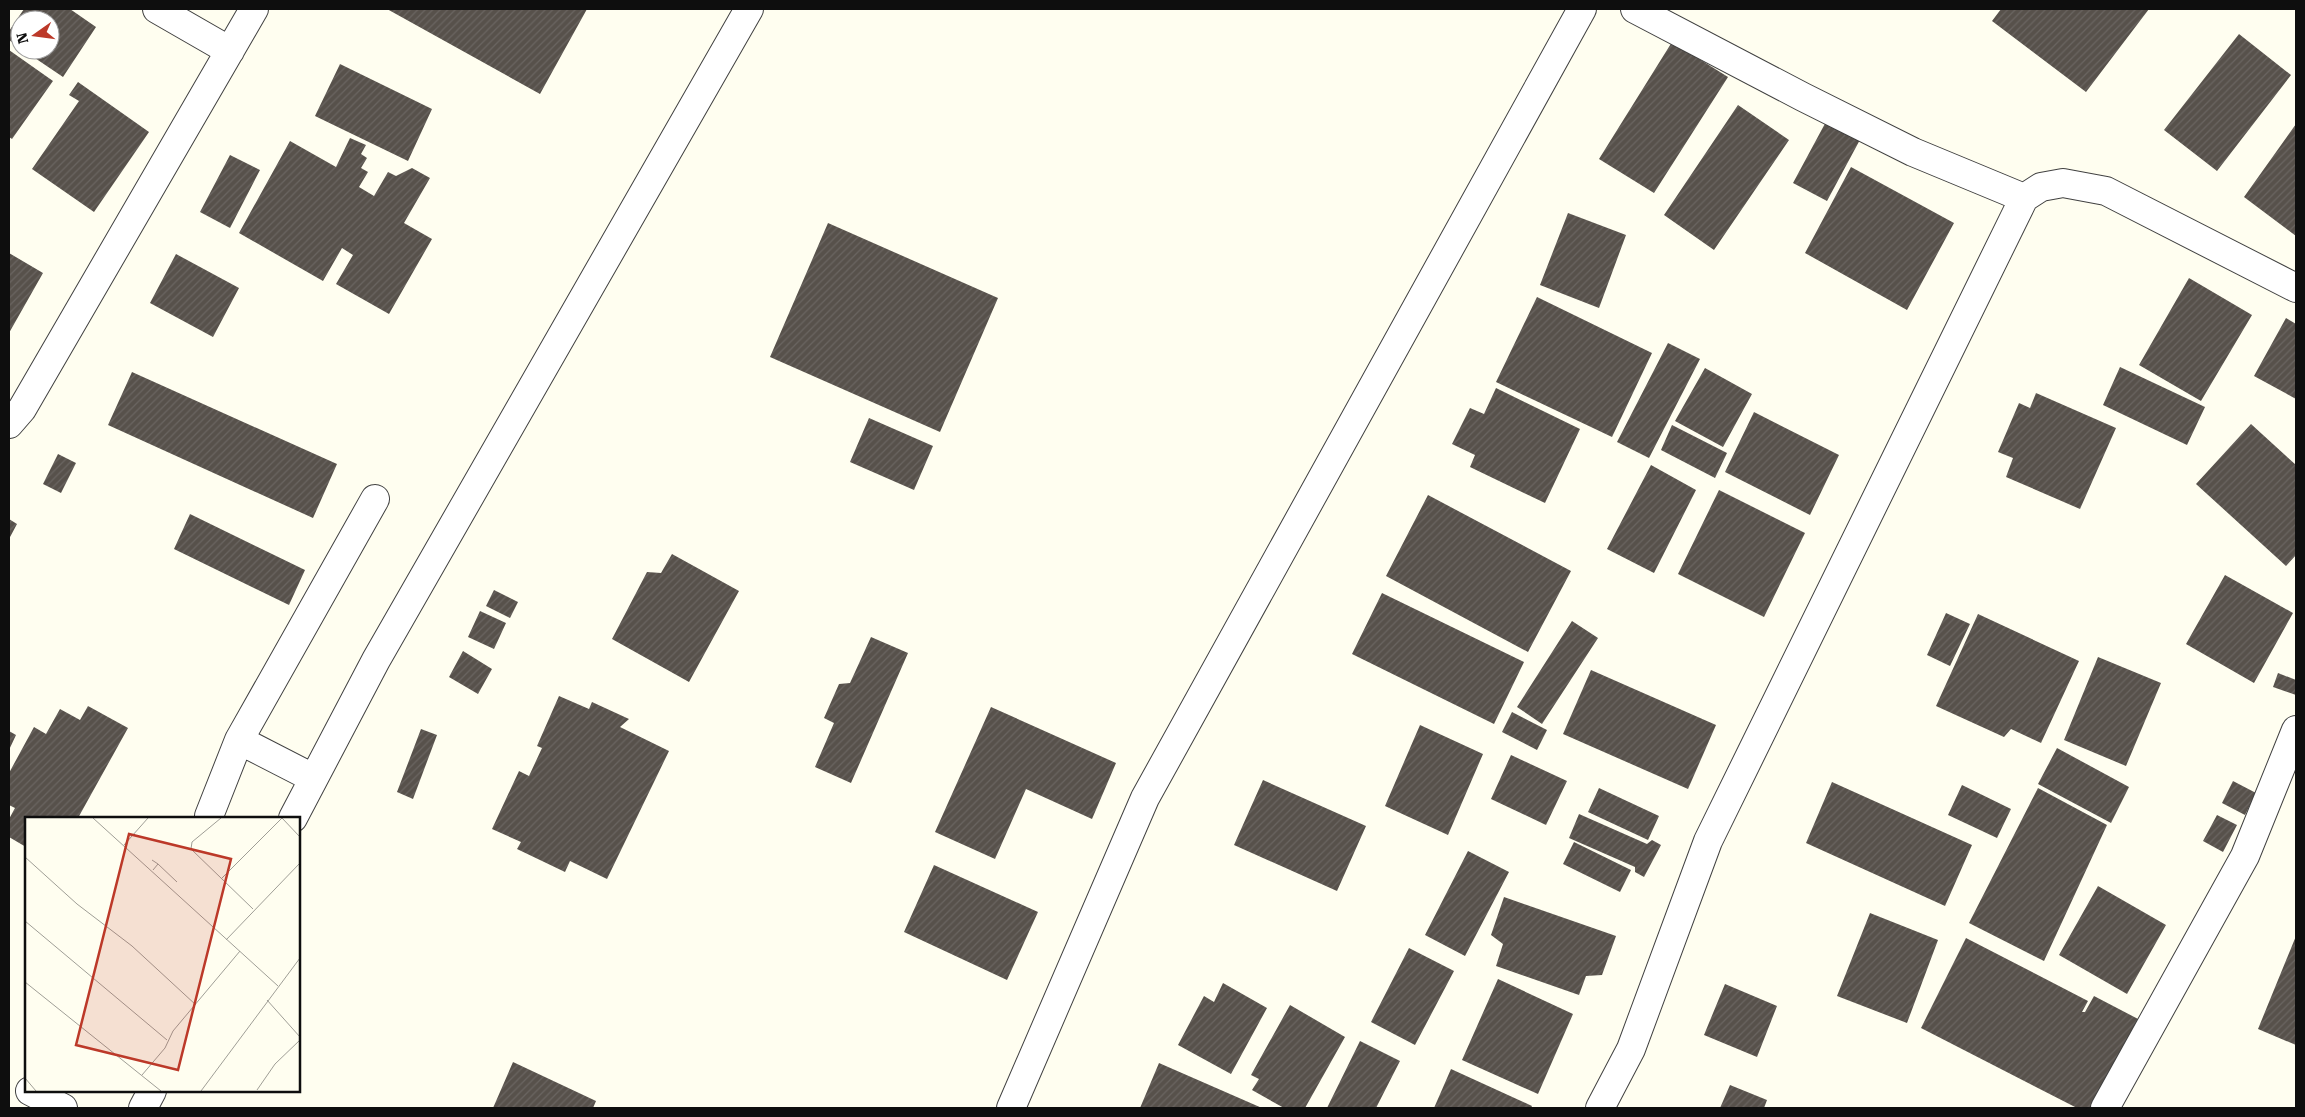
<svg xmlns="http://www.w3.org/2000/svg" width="2305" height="1117" font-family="'Roboto Serif',serif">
  <defs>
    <pattern id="building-hatch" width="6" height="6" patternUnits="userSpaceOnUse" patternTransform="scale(1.25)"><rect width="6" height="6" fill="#57514b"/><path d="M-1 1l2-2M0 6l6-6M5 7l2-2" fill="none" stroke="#6a6561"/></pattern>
  </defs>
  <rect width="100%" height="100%" fill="#fffef0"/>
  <path fill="url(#building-hatch)" d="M24 9H70L96 27 63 77 23 50H50V20H20V48L9 40V31Z
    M387 9H587L540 94Z
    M2001 9H2149L2086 92 1992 21Z
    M2239 34 2291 75 2217 171 2164 130Z
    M1672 42 1728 77 1654 193 1599 159Z
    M9 50 53 81 12 139 9 137Z
    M340 64 432 109 408 161 315 116Z
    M78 82 149 132 94 212 32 169 79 101 69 95Z
    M1738 105 1789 140 1714 250 1664 215Z
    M1828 118 1862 136 1827 201 1793 183Z
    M2296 124V236L2244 197Z
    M350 138 366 145 361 154 367 158 361 168 368 172 359 187 374 196 388 172 396 176 412 168 430 178 404 223 432 239 389 314 336 284 353 255 342 248 323 281 239 233 290 141 336 167Z
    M230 155 260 170 230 228 200 212Z
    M1851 167 1954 223 1907 310 1805 253Z
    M1568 213 1626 235 1599 308 1540 285Z
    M828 223 998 298 940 432 770 357Z
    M9 253 43 273 9 333Z
    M176 254 239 288 213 337 150 303Z
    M2189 278 2252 315 2201 401 2139 365Z
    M1537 297 1652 353 1612 437 1496 382Z
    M2286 318 2296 324V399L2254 376Z
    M1668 343 1700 359 1649 458 1617 442Z
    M2120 367 2205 407 2187 445 2103 405Z
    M1705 368 1752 394 1723 447 1675 421Z
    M132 372 337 464 313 518 108 425Z
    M1496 388 1580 429 1545 503 1470 467 1475 455 1452 444 1470 408 1484 414Z
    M2036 393 2116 428 2080 509 2006 477 2013 458 1998 452 2019 403 2030 408Z
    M1754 412 1839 455 1810 515 1725 472Z
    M869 418 933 446 914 490 850 462Z
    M2251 424 2296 465V555L2286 566 2196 484Z
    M1672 425 1727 453 1715 478 1661 450Z
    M58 454 76 463 61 493 43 484Z
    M1651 465 1696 490 1654 573 1607 549Z
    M1719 490 1805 533 1764 617 1678 574Z
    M1428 495 1571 571 1528 652 1386 576Z
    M190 514 305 570 289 605 174 549Z
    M9 519 17 524 9 539Z
    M672 554 739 591 689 682 612 639 647 572 661 573Z
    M2225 575 2293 613 2254 683 2186 644Z
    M494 590 518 602 510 618 486 606Z
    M1382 593 1524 662 1494 724 1352 654Z
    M480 611 506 623 494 649 468 637Z
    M1946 613 1970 624 1950 666 1927 655Z
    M1978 614 2079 661 2041 743 2011 729 2004 737 1936 706Z
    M1572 621 1598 638 1542 724 1517 707Z
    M871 637 908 653 851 783 815 767 834 723 824 718 839 684 850 683Z
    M463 651 492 669 478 694 449 677Z
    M2098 657 2161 683 2126 766 2064 740Z
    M1591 670 1716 725 1688 789 1563 734Z
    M2278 673 2296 680V695L2273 687Z
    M559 696 589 709 592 702 629 719 620 727 669 751 607 879 570 861 565 872 517 849 521 842 492 829 519 771 529 776 542 748 537 746Z
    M88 706 128 728 78 818H26V847L9 837V819L15 808 9 805V773L34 727 46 734 60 709 80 720Z
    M991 707 1116 763 1092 819 1026 789 995 859 935 832Z
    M1512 712 1547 730 1537 750 1502 732Z
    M1420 725 1483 754 1448 835 1385 806Z
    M421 729 437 735 413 799 397 792Z
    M9 731 16 735 9 750Z
    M2057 748 2129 787 2111 823 2038 784Z
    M1511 755 1567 781 1546 825 1491 799Z
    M1263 780 1366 826 1337 891 1234 845Z
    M2233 781 2256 793 2245 815 2222 803Z
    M1832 782 1972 845 1945 906 1806 843Z
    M1962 785 2011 809 1997 838 1948 815Z
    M1599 788 1659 816 1648 840 1588 812Z
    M2038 788 2107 825 2044 961 1969 923Z
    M1579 814 1647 844 1652 840 1661 845 1644 877 1635 872V867L1569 838Z
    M2217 815 2237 825 2223 852 2203 841Z
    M1574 842 1631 870 1620 892 1563 864Z
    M1468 851 1509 872 1465 956 1425 935Z
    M934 865 1038 912 1007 980 904 932Z
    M2098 886 2166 925 2127 994 2059 955Z
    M1504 897 1616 936 1602 975 1586 976 1579 995 1496 966 1503 944 1491 935Z
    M1870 913 1938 940 1907 1023 1837 996Z
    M2296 936V1045L2258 1029Z
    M1966 938 2088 1001 2082 1012H2085L2094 996 2140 1020 2095 1108H2077L1921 1028Z
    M1409 948 1454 971 1415 1045 1371 1022Z
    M1498 979 1573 1014 1538 1094 1462 1060Z
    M1223 983 1267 1008 1231 1074 1178 1045 1204 996 1214 1002Z
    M1725 984 1777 1006 1757 1057 1704 1035Z
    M1290 1005 1345 1037 1305 1108H1284L1252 1090 1259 1079 1251 1075Z
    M1360 1041 1400 1061 1376 1108H1327Z
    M513 1062 596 1101 593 1108H493Z
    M1159 1063 1262 1108H1140Z
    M1451 1069 1532 1106 1531 1108H1434Z
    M1730 1085 1767 1100 1764 1108H1720Z"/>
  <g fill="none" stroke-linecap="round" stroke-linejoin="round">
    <g stroke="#414141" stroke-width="30">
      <path id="minor" d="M157 9 230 51
        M1635 9 1803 97 1913 152 2024 198 2041 187 2063 183 2106 191 2296 288
        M9 424 22 409 254 9
        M239 740 375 499
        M209 816 239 740 313 778
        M293 818 376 660 749 9
        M30 1091 63 1108
        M143 1108 152 1091
        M1011 1108 1145 798 1582 9
        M1600 1108 1631 1049 1708 841 2024 198
        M2105 1108 2245 856 2296 730"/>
    </g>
    <use href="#minor" stroke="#fff" stroke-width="28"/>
  </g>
  <g transform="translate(25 817)">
    <rect width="275" height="275" fill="#fffef0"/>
    <path fill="none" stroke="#9f9e96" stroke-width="1" d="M68 1 253 169M196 1 167 25 166 32 228 92M257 1 275 20M99 28 123 1M0 40 52 87 107 129 171 188M127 43 133 47 128 53M133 47 152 65M196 62 257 1M0 104 142 223M201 123 275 46M0 165 136 274M242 183 275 220M117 258 140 231 148 214 215 134M0 261 11 274M232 273 250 247 275 223M176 274 275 141"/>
    <path fill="#bc3929" fill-opacity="0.15" stroke="#bc3929" stroke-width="2.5" d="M104 17 206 42 153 253 51 228Z"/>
    <rect width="275" height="275" fill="none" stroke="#0e0e0e" stroke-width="2.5"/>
  </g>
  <rect width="2305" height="1117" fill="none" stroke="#0e0e0e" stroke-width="20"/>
  <g transform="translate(35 35) rotate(256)"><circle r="24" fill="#ffffff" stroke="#9f9f9f"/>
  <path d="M0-4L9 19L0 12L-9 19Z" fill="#bc3929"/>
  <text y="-8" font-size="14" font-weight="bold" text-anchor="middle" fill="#0e0e0e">N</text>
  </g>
</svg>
